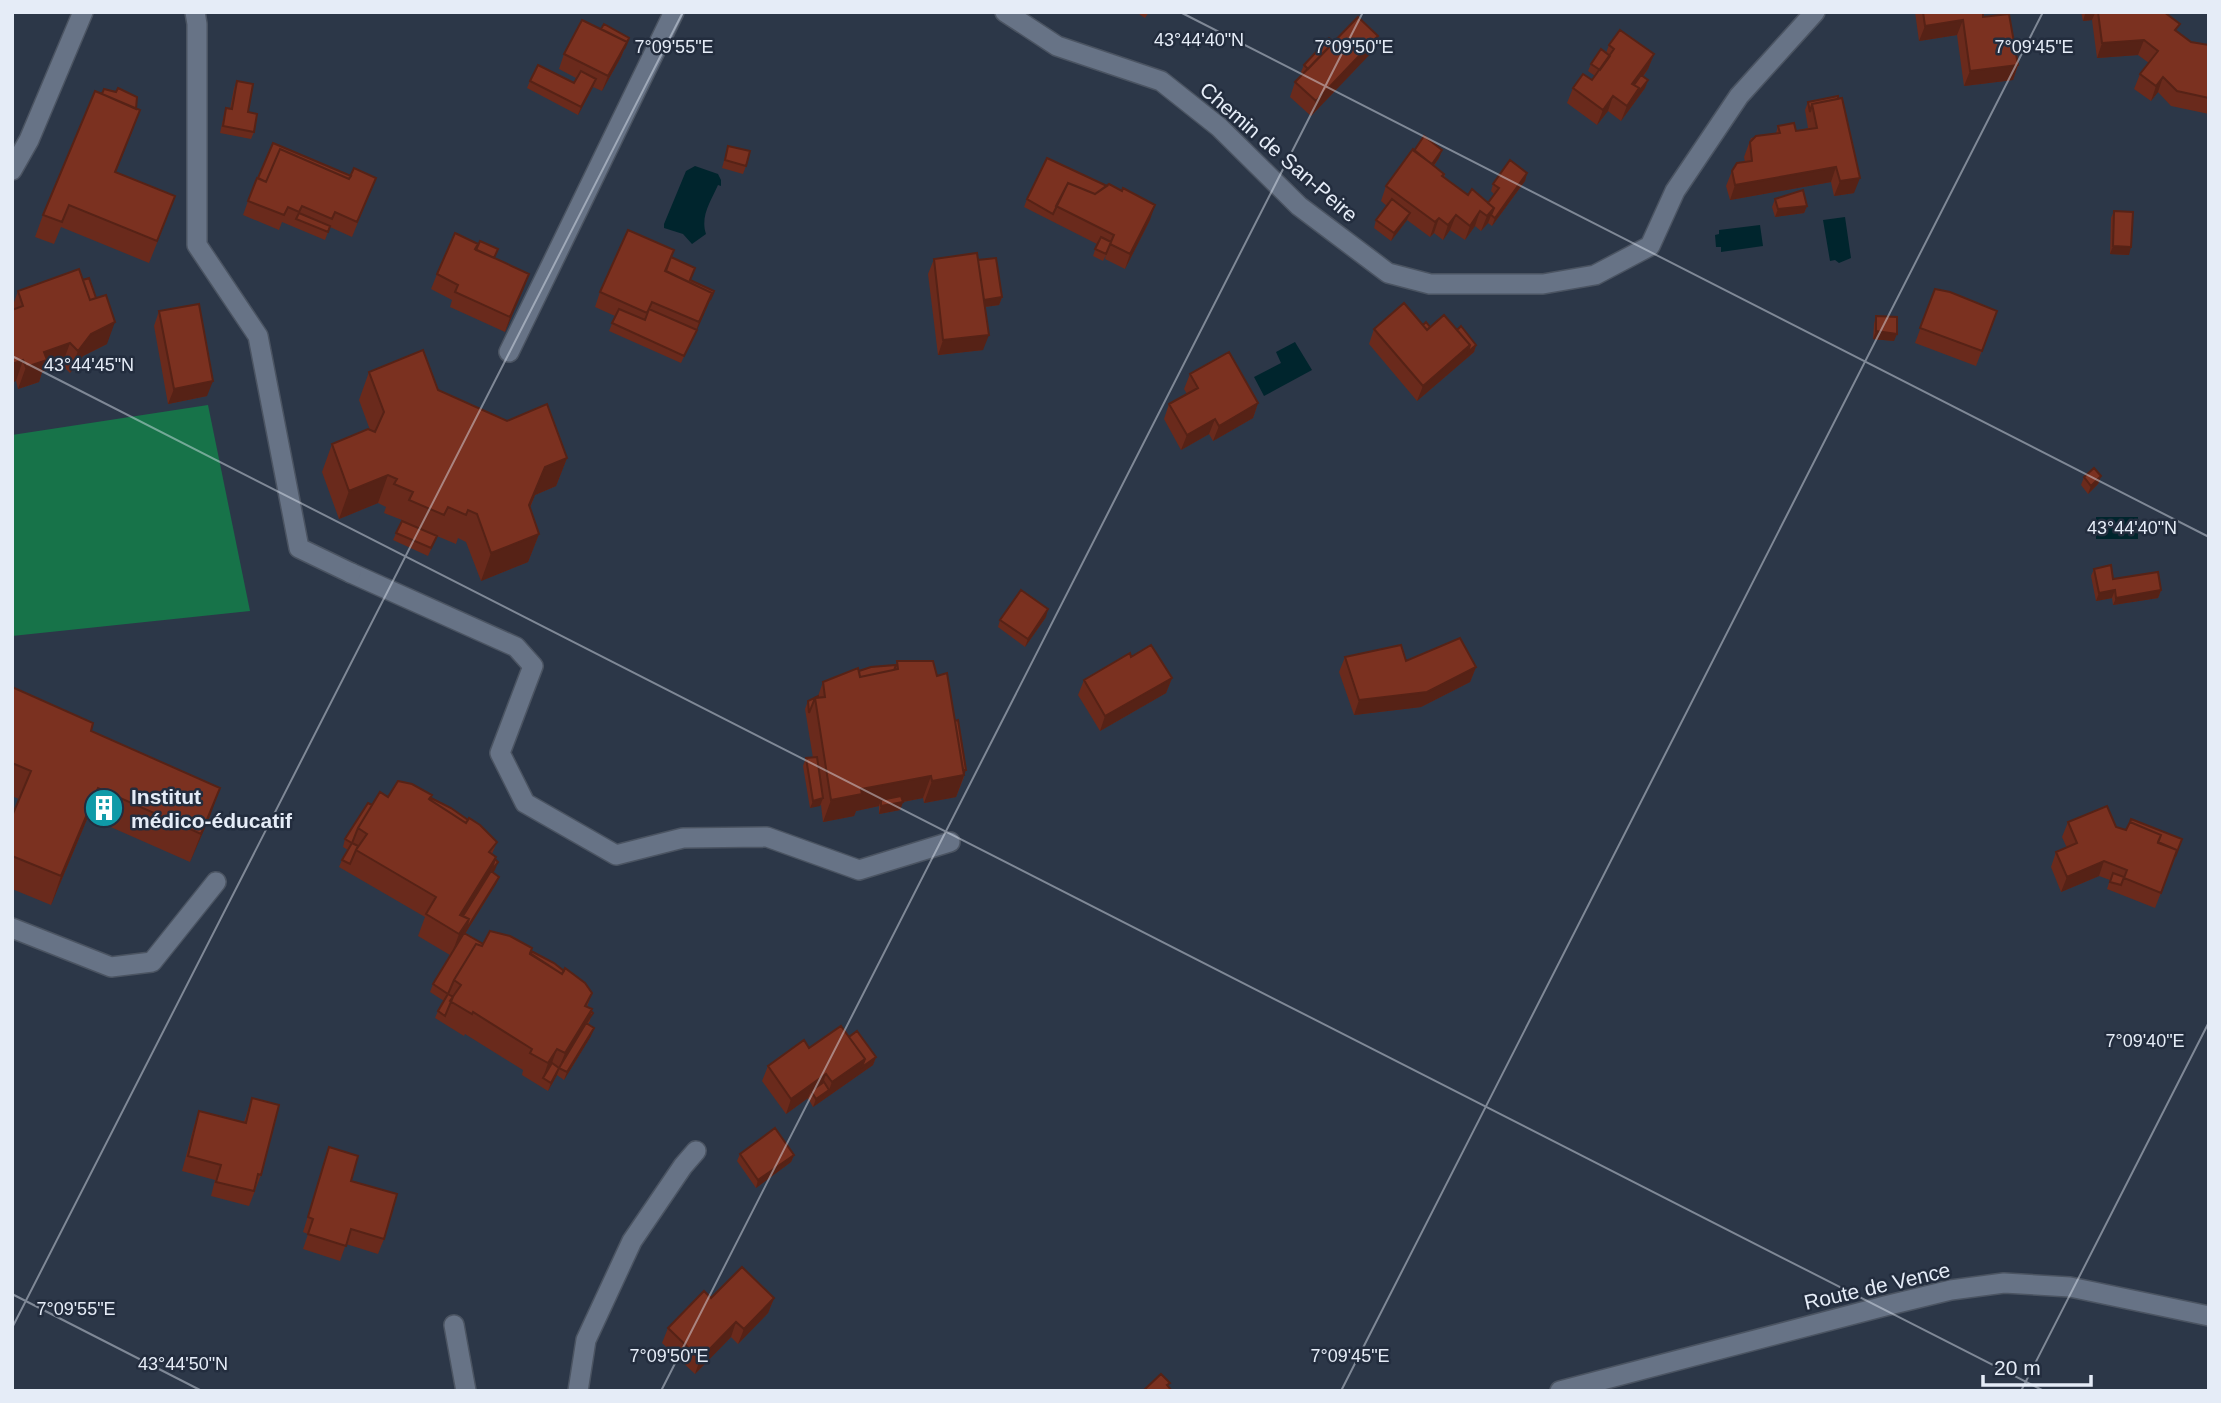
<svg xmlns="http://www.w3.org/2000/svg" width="2221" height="1403" font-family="Arial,sans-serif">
  <rect width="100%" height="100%" fill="#2c3748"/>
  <path fill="#177349" d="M208 405 250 611 12 636V435Z"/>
  <path fill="#00252d" d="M695 166 718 174 721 180V186L718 185C711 201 700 216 706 234L692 244 683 234 664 228V224L686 171Z
    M1845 217 1851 258 1839 263 1835 260 1830 261 1823 220Z
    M1760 225 1763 246 1721 252V247H1716L1715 235 1719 234V230Z
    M1295 342 1312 370 1264 396 1254 377 1281 363 1276 352Z
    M2096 517H2138V539H2096Z"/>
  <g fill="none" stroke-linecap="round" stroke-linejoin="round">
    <g stroke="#4b5462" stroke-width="22">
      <path id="service" d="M509 352 674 12
        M351 573 516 647 533 666 500 753 525 803 616 855 683 838 767 837 859 870 950 842
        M12 928 111 967 152 962 216 882
        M454 1325 466 1391
        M578 1391 586 1340 632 1241 683 1166 696 1151"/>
    </g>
    <g stroke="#4b5462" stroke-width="22">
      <path id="minor" d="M195 12 197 24V245L258 336 299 548 351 573
        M1005 12 1057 46 1161 81 1219 127 1299 206 1388 273 1430 284H1543L1595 275 1650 246 1675 191 1739 96 1815 12
        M12 170 29 140 83 12"/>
    </g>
    <g stroke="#4b5462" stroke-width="22">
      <path id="secondary" d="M1560 1391 1885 1306 1951 1290 2004 1283 2070 1287 2209 1316"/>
    </g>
    <use href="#service" stroke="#677386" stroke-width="19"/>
    <use href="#minor" stroke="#677386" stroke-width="19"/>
    <use href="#secondary" stroke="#677386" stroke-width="19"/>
  </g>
  <path fill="#6a2a1c" d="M1136 12H1149L1145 18Z
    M1915 12H1983V17L2018 65 2013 80 1964 86 1957 35 1919 41Z
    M2081 12H2164L2177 31 2191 42 2209 45V114L2171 106 2158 92 2151 101 2134 89 2140 74 2149 63 2138 55 2097 58 2092 20 2083 21Z
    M601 29 629 38 621 57 602 91 593 87 578 115 527 88 530 81 574 83 576 78 559 69 564 54Z
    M1378 36 1373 51 1311 116 1290 97 1295 82 1303 74 1301 72 1304 65Z
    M1609 45 1654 54 1648 69 1643 77 1648 80 1645 88 1621 121 1608 111 1597 125 1567 103 1573 88 1592 80 1595 76 1588 71 1591 64 1606 53Z
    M237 81 254 132 251 139 220 133 224 115 226 108 230 109 234 88Z
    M116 92 136 109 140 110 116 172 167 218 149 263 61 227 54 244 35 237 43 215 102 94Z
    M1838 96 1854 193 1834 196 1831 182 1730 200 1726 186 1732 171 1745 162 1744 157 1751 138 1776 133 1778 126 1796 131 1808 128 1805 110 1808 102Z
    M728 146 746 166 743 174 722 168Z
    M1442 150 1439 158 1434 166 1445 175 1444 178 1468 195 1488 203 1494 194 1491 191 1493 184 1527 173 1525 181 1492 226 1488 223 1481 231 1475 226 1465 240 1450 230 1443 240 1434 233 1430 237 1407 220 1391 241 1374 228 1376 220 1387 206 1381 201 1386 186 1414 151Z
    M351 176 376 178 352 237 330 227 325 240 282 222 279 230 243 215 248 201Z
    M1027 199 1150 220 1125 269 1105 259 1106 255 1103 261 1093 256 1097 244 1024 207Z
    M1775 199 1807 206 1804 213 1775 217 1772 207Z
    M2114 211 2129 255 2110 254 2111 218Z
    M671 257 690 281 711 298 681 363 609 331 615 316 595 307 600 292Z
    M934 259 978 260 1002 297 999 305 985 307 983 350 938 355 928 274Z
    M437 274H529L505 332 450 307 452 300 431 289Z
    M1935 289 1997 311 1976 366 1915 343Z
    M18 291 107 344 83 356 70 373 62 365 42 372 39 382 18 389 16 381 13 305Z
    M159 311 207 396 168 404 154 326Z
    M1876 316 1894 341 1873 339 1874 324Z
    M1423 325 1430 327 1457 330 1476 345 1474 352 1417 401 1369 344 1374 329Z
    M369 372 438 390 567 458 556 486 535 495 530 508 539 534 528 562 481 581 466 542 458 538 456 544 437 536 428 556 393 540 402 520 384 513 386 507 378 503 339 519 322 472 332 444 370 430 359 400Z
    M1190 374 1258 403 1253 418 1213 441 1209 434 1181 450 1164 419 1169 404 1187 394 1184 389Z
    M2101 476 2098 484 2088 494 2081 485 2084 477Z
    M2094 569 2113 579 2161 590 2158 598 2113 605 2112 598 2096 601 2091 576Z
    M1046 617 1025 647 998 627 1000 620Z
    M1131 657 1172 678 1166 693 1100 731 1078 695 1084 680Z
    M1345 657 1406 661 1476 667 1470 682 1421 707 1354 715 1339 672Z
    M897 661 964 777 956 797 924 803 923 798 903 802 900 810 879 814V806L856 811 854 816 823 822 821 805 810 808 803 766 806 758H813L805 709 808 701 818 696 823 682 859 671 896 665Z
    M12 687 91 731 210 816 190 862 88 817 51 905 12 889V816L19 799 12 796Z
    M390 795 431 798 497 842 492 854 498 862 493 873 499 877 496 884 465 934 483 944 531 951 592 993 587 1007 591 1011 590 1021 588 1024 591 1036 564 1080 557 1075 548 1091 522 1075 523 1070 465 1034 464 1036 435 1018 438 1011 444 1001 430 992 433 984 450 955 418 936 425 917 339 867 342 860 348 850 343 847 345 839 372 805Z
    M2068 822 2116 827 2126 830 2182 839 2155 908 2107 889 2110 880 2099 876 2061 892 2051 867 2056 852 2067 848 2062 837Z
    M849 1037 876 1057 873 1065 813 1107 808 1098 786 1114 762 1081 768 1066 809 1048Z
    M252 1098 261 1175 249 1206 211 1196 215 1180 182 1171 194 1126 199 1111 244 1122Z
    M329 1147 384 1239 378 1254 346 1244 340 1261 303 1249 308 1234 303 1232Z
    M740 1154 794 1155 791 1162 756 1188 737 1161Z
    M774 1298 768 1313 738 1344 731 1337 695 1374 662 1343 668 1328Z"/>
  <path fill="#562216" d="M2095 13 2092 20 2083 21 2085 14Z
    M1963 20 1957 35 1919 41 1925 26Z
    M1378 36 1373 51 1311 116 1316 101Z
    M2144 40 2138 55 2097 58 2102 43Z
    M627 42 621 57 602 91 608 76Z
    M1654 54 1648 69 1631 92 1632 84Z
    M2018 65 2013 80 1964 86 1970 71Z
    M2163 77 2158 92 2151 101 2156 86Z
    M596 79 593 87 578 115 581 107Z
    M1648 80 1645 88 1621 121 1627 106 1639 88Z
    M1613 96 1608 111 1597 125 1603 110Z
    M140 110 132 132 107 194 115 172Z
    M1442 150 1439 158 1429 172 1432 165Z
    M1836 167 1831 182 1730 200 1735 185Z
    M1527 173 1525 181 1492 226 1495 218Z
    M1860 178 1854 193 1834 196 1840 181Z
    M1155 205 1150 220 1125 269 1130 254Z
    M1807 206 1804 213 1775 217 1778 209Z
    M1494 208 1488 223 1481 231 1487 216Z
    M1480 211 1475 226 1465 240 1470 226Z
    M1410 213 1407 220 1391 241 1394 233Z
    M1456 215 1450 230 1443 240 1448 225Z
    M1439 218 1434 233 1430 237 1435 222Z
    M2113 246 2131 247 2129 255 2110 254Z
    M529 274 524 288 505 332 510 317Z
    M714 291 711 298 694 337 699 322Z
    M1002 297 999 305 977 308 980 300Z
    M115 322 107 344 83 356 70 373 78 351 91 334Z
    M1876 331 1897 334 1894 341 1873 339Z
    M989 335 983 350 938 355 943 340Z
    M70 343 62 365 42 372 39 382 18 389 26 367 44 352Z
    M1470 345H1476L1474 352 1417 401 1423 386Z
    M23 360 16 381 12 383V364Z
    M213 381 207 396 168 404 174 389Z
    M1258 403 1253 418 1213 441 1219 426Z
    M1215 419 1209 434 1181 450 1187 435Z
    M567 458 556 486 535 495 518 534 529 505 545 467Z
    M388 475 378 503 339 519 349 491Z
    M2101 476 2098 484 2088 494 2091 486Z
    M539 534 528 562 481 581 491 553Z
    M2115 590 2112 598 2096 601 2099 593Z
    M2161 590 2158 598 2113 605 2116 598Z
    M1048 609 1046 617 1025 647 1028 639Z
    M1476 667 1470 682 1421 707 1354 715 1359 700Z
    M1172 678 1166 693 1100 731 1105 716Z
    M966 770 956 797 924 803 932 781 955 772Z
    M931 776 923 798 881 806V800L879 806 856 811 854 816 823 822 831 800 861 789Z
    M98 788 88 817 51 905 61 876Z
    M220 788 210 816 190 862 201 834Z
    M823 798 820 806 810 808 813 801Z
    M903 802 900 810 879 814 881 806Z
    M496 857 491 871 498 862 495 870 488 879 457 930 460 915Z
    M2104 861 2099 876 2061 892 2067 877Z
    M499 877 496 884 451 956 459 934Z
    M592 1009 584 1031 559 1068 565 1053Z
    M594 1028 591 1036 564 1080 567 1072Z
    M557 1049 549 1071 543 1078 548 1063Z
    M876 1057 873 1065 813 1107 816 1099 829 1090 832 1082 865 1059Z
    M559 1068 557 1075 548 1091 551 1083Z
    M826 1074 821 1089 811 1091 808 1098 786 1114 791 1099Z
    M794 1155 791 1162 756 1188 758 1180Z
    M774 1298 768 1313 738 1344 744 1329Z
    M736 1322 731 1337 695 1374 700 1359Z"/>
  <path fill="#7b3120" stroke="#562216" stroke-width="2" d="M1923 12H1983V17L2009 14 2018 65 1970 71 1963 20 1925 26Z
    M2098 12H2164L2180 24 2175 30 2191 42 2209 45V98L2177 91 2163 77 2156 86 2140 74 2158 51 2144 40 2102 43Z
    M1358 17 1378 36 1316 101 1295 82Z
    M582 20 627 42 608 76 564 54Z
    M604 24 629 38 624 49 627 42 601 29Z
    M1620 30 1654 54 1632 84 1639 88 1627 106 1613 96 1603 110 1573 88 1583 74 1592 80 1614 49 1609 45Z
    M1329 38 1334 42 1308 69 1304 65Z
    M1601 49 1610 56 1600 70 1591 64Z
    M538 65 574 83 581 71 596 79 581 107 530 81Z
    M1641 75 1648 80 1636 95 1639 88 1634 85Z
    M237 81 253 84 248 112 257 114 254 132 223 126 226 108 232 109Z
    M118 88 137 97 136 109 102 94 104 89 116 92Z
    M95 91 140 110 115 172 175 196 157 241 69 205 62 222 43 215Z
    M1838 96V99L1812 104 1810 112 1808 102Z
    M1842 98 1860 178 1840 181 1836 167 1735 185 1732 171 1737 163 1752 161 1750 142 1756 136 1780 133 1778 126 1794 123 1796 131 1817 128 1812 104Z
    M1424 136 1442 150 1432 164 1414 151Z
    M273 143 351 176 349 179 280 149 266 182 258 178Z
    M728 146 750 151 746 166 725 160Z
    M280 149 349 179 354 168 376 178 357 222 335 212 332 219 302 206 299 212 288 207 284 215 248 201 257 178 266 182Z
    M1413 149 1444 174 1442 176 1468 195 1472 189 1494 208 1487 216 1480 211 1470 226 1456 215 1448 225 1439 218 1435 222 1386 186Z
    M1047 158 1107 186 1095 194 1068 183 1053 214 1027 199Z
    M1510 160 1527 173 1495 218 1491 215 1494 208 1488 203 1499 188 1493 184Z
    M1068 183 1095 194 1109 184 1122 191 1123 188 1155 205 1130 254 1110 244 1114 235 1056 206Z
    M1803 190 1807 206 1778 209 1775 199Z
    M1392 199 1410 213 1394 233 1376 220Z
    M2114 211 2133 212 2131 247 2113 246Z
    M299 213 330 226 328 232 296 219Z
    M628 230 674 250 665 271 712 293 699 322 652 302 647 313 600 292Z
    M455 233 478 244 475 249 529 274 510 317 455 292 458 285 437 274Z
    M1101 237 1111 242 1106 254 1095 249Z
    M480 241 498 249 494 258 476 250Z
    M977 253 989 335 943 340 934 259Z
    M671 257 695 268 690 280 714 291 710 300 712 293 666 271Z
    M996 258 1002 297 984 300 978 260Z
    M79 269 90 300 106 295 115 322 91 334 78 351 70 343 44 352 47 360 26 367 23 360 12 364V310L23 306 18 291Z
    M89 278 96 298 90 300 83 280Z
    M1935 289 1950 292 1997 311 1982 351 1920 328Z
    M1404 303 1427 330 1444 315 1470 345 1423 386 1374 329Z
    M199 304 213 381 174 389 159 311Z
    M619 309 645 320 649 309 697 330 684 356 612 323Z
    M1876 316 1897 317V334L1876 331Z
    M1426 322 1430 327 1427 330 1423 325Z
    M1461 326 1476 345 1468 352 1470 345 1457 330Z
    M423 350 438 390 507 421 547 404 567 458 545 467 529 505 539 534 491 553 477 514 468 510 466 515 448 507 444 515 409 500 413 492 394 484 397 479 388 475 349 491 332 444 368 429 375 432 384 412 369 372Z
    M1229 352 1258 403 1219 426 1215 419 1187 435 1169 404 1198 388 1190 374Z
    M2094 468 2101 476 2091 486 2084 477Z
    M402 521 437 536 431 548 396 533Z
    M2111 565 2113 579 2158 572 2161 590 2116 598 2115 590 2099 593 2094 569Z
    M1021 590 1048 609 1028 639 1000 620Z
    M1460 638 1476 667 1427 692 1359 700 1345 657 1401 645 1406 661Z
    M1151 645 1172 678 1105 716 1084 680 1130 653 1131 657Z
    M897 661H933L937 676 947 673 964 775 932 781 931 776 861 789 862 794 831 800 815 698 825 697 823 682 858 668 860 677 898 669Z
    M896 665 894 670 860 677 859 671 871 667Z
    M12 687 93 723 91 731 220 788 201 834 98 788 61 876 12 856V816L31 771 12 763Z
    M818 696V698H815L809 713 808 701Z
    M958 720 966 770H963L955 721Z
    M817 757 823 798 813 801 806 758Z
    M398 781 412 784 432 795 429 799 466 823 469 818 480 825 497 842 489 852 496 857 460 915 469 919 459 934 426 914 436 897 356 850 367 834 358 828 380 792 388 797Z
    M901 796 903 802 881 806V800Z
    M431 798 451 808 468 820 466 823 430 800Z
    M368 803 372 805 358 828 352 843 345 839Z
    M2107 806 2116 827 2126 830 2130 822 2161 835 2158 842 2177 850 2161 893 2124 878 2127 870 2104 861 2067 877 2056 852 2077 843 2068 822Z
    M2131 819 2182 839 2175 857 2177 850 2158 843 2161 835 2130 822Z
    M352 843 358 846 356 850 350 864 342 860Z
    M495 859 498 862 491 871Z
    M491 871 499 877 464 933 469 919 463 916Z
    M2113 873 2124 877 2121 885 2110 882Z
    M490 931 510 936 532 948 530 953 562 974 565 968 585 983 592 993 585 1006 592 1009 565 1053 557 1049 548 1063 530 1053 532 1049 473 1012 472 1014 450 1001 461 985 454 980 476 944 482 946Z
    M464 933 483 944 482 946 476 944 454 980 448 994 433 984Z
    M531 951 554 963 564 971 562 974 530 954Z
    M448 994 453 997 445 1016 438 1011Z
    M591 1011 593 1013 586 1023 594 1028 567 1072 559 1068 551 1083 543 1078 552 1063 559 1068 586 1023Z
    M841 1026 865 1059 832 1082 826 1074 791 1099 768 1066 804 1040 809 1048Z
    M857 1031 876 1057 862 1067 865 1059 849 1037Z
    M824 1082 829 1090 816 1099 811 1091Z
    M252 1098 279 1105 261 1175 258 1174 254 1191 216 1182 221 1165 188 1156 199 1111 246 1123Z
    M775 1128 794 1155 758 1180 740 1154Z
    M329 1147 358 1156 351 1181 397 1194 384 1239 351 1229 346 1246 308 1234 313 1219 308 1217Z
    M742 1267 774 1298 744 1329 736 1322 700 1359 668 1328 704 1291 711 1298Z
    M1161 1374 1170 1383 1167 1385 1172 1391H1143Z"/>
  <path fill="none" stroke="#e5ecf7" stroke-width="2" stroke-opacity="0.45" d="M1180 12 2209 537M12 356 2044 1391M12 1294 202 1391M12 1328 683 12M661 1391 1363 12M1341 1391 2043 12M2021 1391 2209 1022"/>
  <defs>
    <g id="building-disc" transform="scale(2.0125)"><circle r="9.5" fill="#0f9aa8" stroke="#232d3e"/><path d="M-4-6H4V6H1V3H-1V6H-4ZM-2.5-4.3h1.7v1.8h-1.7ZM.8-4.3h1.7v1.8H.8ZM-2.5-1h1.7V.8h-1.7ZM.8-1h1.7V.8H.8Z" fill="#fff"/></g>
  </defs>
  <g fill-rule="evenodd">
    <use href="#building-disc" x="104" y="808"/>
  </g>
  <g text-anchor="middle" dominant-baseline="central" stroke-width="5" stroke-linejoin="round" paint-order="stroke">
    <g font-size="21" fill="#e5ecf7" stroke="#232d3e">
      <text transform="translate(1279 152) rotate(41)">Chemin de San-Peire</text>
      <text transform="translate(1877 1286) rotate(-13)">Route de Vence</text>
    </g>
    <g font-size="21" font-weight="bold" fill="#e5ecf7" stroke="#232d3e" text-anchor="start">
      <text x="131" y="796">Institut<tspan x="131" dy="24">médico-éducatif</tspan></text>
    </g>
  </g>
  <g font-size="18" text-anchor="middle" fill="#e5ecf7" stroke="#232d3e" stroke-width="5" stroke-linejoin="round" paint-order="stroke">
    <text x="1199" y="46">43°44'40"N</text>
    <text x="674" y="53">7°09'55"E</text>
    <text x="1354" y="53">7°09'50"E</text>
    <text x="2034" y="53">7°09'45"E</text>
    <text x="89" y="371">43°44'45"N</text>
    <text x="2132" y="534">43°44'40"N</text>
    <text x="2145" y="1047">7°09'40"E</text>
    <text x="76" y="1315">7°09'55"E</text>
    <text x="669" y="1362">7°09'50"E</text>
    <text x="1350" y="1362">7°09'45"E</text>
    <text x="183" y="1370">43°44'50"N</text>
  </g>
  <rect width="2221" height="1403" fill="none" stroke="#e5ecf7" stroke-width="28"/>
  <path d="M1983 1375v10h108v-10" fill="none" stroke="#e5ecf7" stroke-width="3.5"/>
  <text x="1994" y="1375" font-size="21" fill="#e5ecf7" stroke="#232d3e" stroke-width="5" paint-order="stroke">20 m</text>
</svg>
